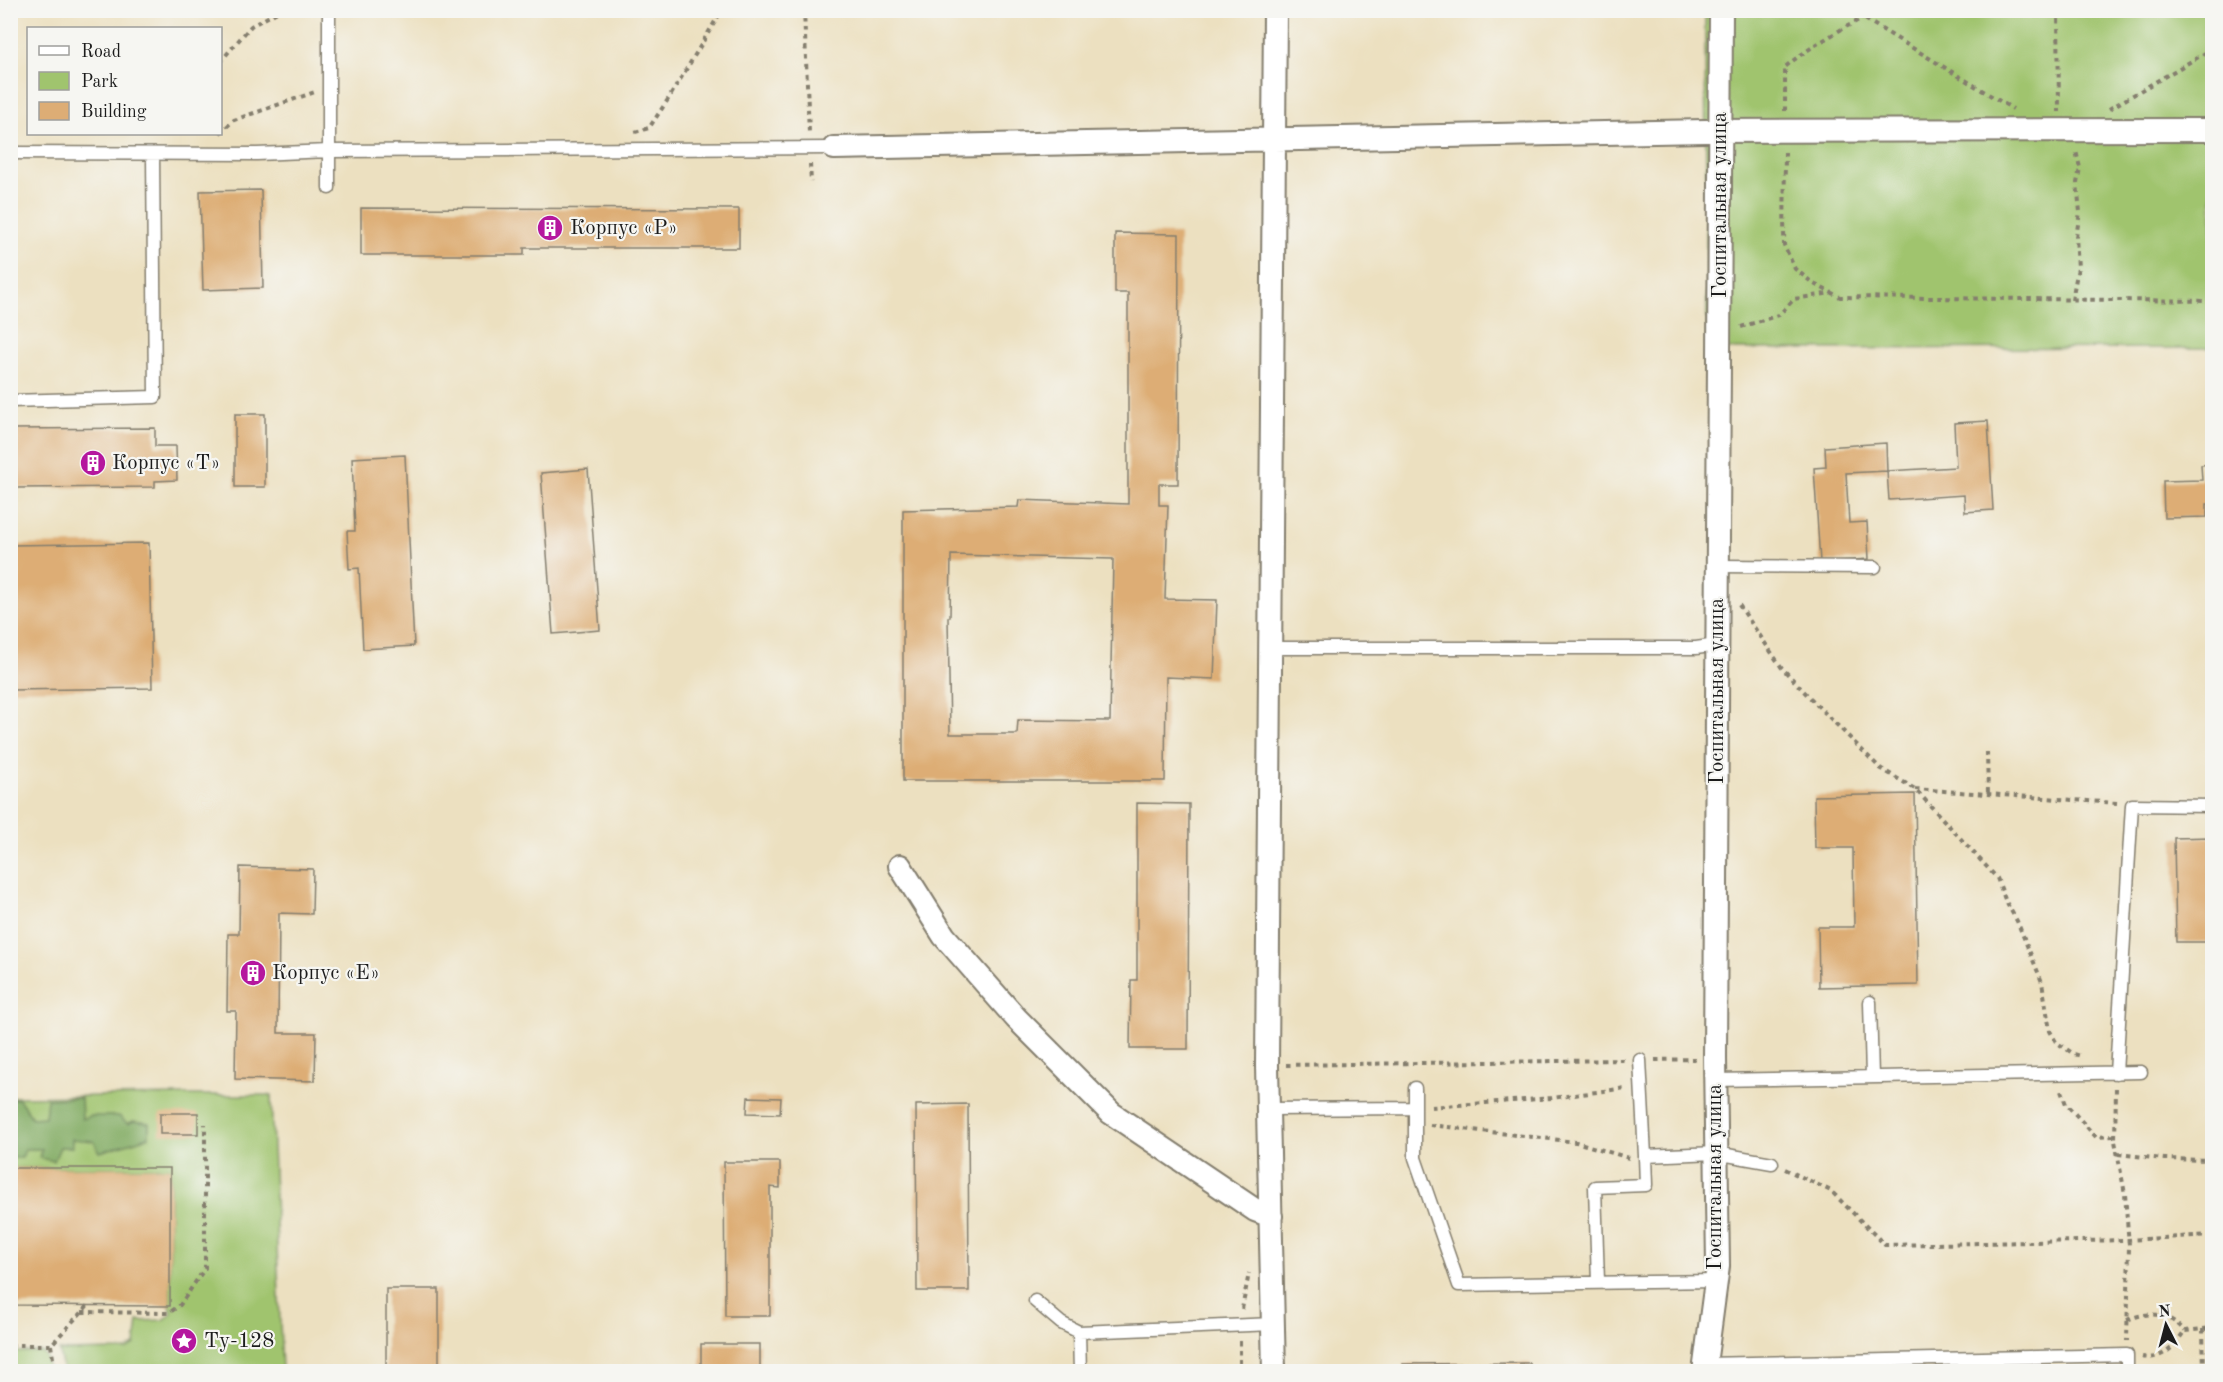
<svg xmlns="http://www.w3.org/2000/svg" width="2223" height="1382" font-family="'Old Standard TT',serif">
  <rect width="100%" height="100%" fill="#f6f6f2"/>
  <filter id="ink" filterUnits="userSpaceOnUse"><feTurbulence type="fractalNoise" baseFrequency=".0167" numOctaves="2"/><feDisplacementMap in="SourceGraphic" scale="12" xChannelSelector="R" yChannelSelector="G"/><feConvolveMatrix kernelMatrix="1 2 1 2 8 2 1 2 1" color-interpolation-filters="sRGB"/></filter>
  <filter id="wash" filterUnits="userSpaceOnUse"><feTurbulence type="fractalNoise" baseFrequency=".008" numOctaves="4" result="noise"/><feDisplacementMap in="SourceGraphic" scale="24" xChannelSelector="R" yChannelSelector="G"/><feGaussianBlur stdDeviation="1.35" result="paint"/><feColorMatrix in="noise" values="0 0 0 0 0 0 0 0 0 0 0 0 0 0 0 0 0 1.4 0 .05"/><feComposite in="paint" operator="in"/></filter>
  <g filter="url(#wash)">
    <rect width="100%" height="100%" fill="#ece0c0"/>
    <path fill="#a0c46e" stroke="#5e7045" stroke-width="1.5" d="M1705 11H2212V348L1707 349Z
      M188 1095H271L282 1371H63L59 1351 126 1350 135 1345 138 1321 163 1320 172 1314 170 1306V1168H11L10 1097Z
      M11 1352H42L46 1356 48 1371H11Z"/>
    <path fill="#80aa61" stroke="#4e633e" stroke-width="1.5" d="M81 1098 82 1119 90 1116H119L128 1124 133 1121 149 1123V1137L100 1152 94 1141 72 1139V1147H60L54 1161 39 1158 42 1149H25L22 1158H11V1099H19L32 1118 45 1117 47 1099Z"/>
    <g id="blocks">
      <path fill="#ddad75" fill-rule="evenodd" d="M261 190 263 288 203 290 200 191Z
        M361 208 739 209V248H524V255H361Z
        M1115 233 1179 234 1178 484H1159V505H1168L1165 599 1217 600 1214 679 1166 677 1165 781H903V510L1018 507 1019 500 1128 504V293H1115ZM951 555 1113 559 1110 721 1018 720 1017 734H950L948 617H950Z
        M235 414H265V487H235Z
        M1988 421 1993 510 1965 512 1964 495 1889 500 1887 471 1846 473 1849 523 1867 522 1869 559 1820 562 1814 468 1826 467 1825 447 1886 443 1887 471 1956 467 1954 423Z
        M155 428V446H176L177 480 155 481V487L10 488V429Z
        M405 455 414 646 363 649 359 568 349 569 347 531H355L352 458Z
        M2212 464V504H2207V517L2164 518 2163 481 2202 480 2201 465Z
        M588 469 600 630 553 634 541 473Z
        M149 543 152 688 10 690V545Z
        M1915 794 1918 985 1819 987 1818 927H1854L1853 848H1815L1814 796Z
        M1137 803 1189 804 1188 1049H1130L1131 980H1137Z
        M2212 837V942H2176L2174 838Z
        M240 867 313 869 312 914 279 913 278 1033H316L315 1081 235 1079 236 1011H227L228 934H239Z
        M748 1097 781 1098 780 1114 747 1113Z
        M968 1104 969 1291H917L916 1105Z
        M160 1113H198V1134H160Z
        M724 1162H780V1188L770 1187V1316H725Z
        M10 1168H170V1306L10 1305Z
        M386 1289H439V1372H386Z
        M701 1344H760V1372H701Z
        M1530 1363V1372H1403V1364Z"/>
    </g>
  </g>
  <g filter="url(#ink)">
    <use href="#blocks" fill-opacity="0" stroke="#847e6e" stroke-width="1.5"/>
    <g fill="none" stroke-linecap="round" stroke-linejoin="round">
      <g stroke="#847e6e" stroke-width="15">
        <path id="lane" d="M10 153 257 154 329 151 834 148
          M329 188V10
          M10 401 155 397 153 154
          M1718 566 1875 567
          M1270 648H1696L1717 645
          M1870 1002 1872 1077
          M1640 1060 1645 1156 1716 1153 1772 1163
          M2116 1073 2132 805 2212 806
          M1715 1080 2141 1072
          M1415 1088V1158L1459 1285 1716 1281
          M1268 1109 1415 1108
          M1598 1282 1595 1187 1646 1185 1645 1156
          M1035 1301 1061 1323 1079 1332 1274 1324
          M1079 1332 1080 1372
          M2021 1357V1372
          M1704 1364 2127 1355V1372"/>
      </g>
      <g stroke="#847e6e" stroke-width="26">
        <path id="street" d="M834 148 1705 131 2212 130
          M900 866 944 936 1016 1018 1111 1113 1255 1210 1271 1216
          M1274 1372 1267 1066 1275 10
          M1704 1372 1718 1266 1715 1059 1721 10"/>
      </g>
      <path stroke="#847e6e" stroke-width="4" stroke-dasharray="4.5 4.5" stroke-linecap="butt" d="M804 10 809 133
        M1850 10 2013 109
        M2058 10 2059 112
        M220 62 251 26 281 10
        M2109 109 2212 49
        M1785 111V67C1803 52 1822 41 1842 29 1852 23 1862 21 1869 10
        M635 132 649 128 669 98 722 10
        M220 133 234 120 315 92
        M1785 152 1784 245 1795 269 1814 284 1840 297 2212 301
        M810 164 811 182
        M2072 300 2078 268 2076 237 2080 212 2077 183 2080 168 2076 151
        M1741 327 1779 315 1794 299 1832 293
        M1739 605 1782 668 1817 705 1880 768 1915 789 1997 878 2006 902 2017 921 2042 982 2050 1031 2056 1042 2074 1054 2081 1056
        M1987 752 1988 794
        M1915 789 2117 803
        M1655 1060 1696 1059
        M1286 1065 1624 1060
        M2116 1088 2115 1141 2125 1194 2129 1245 2127 1341
        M2061 1091 2066 1104 2096 1137 2116 1136
        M1431 1107 1552 1098 1626 1088
        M1430 1125 1576 1142 1629 1158
        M2118 1154 2164 1159 2212 1160
        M1785 1169 1831 1191 1885 1245 2128 1240 2212 1235
        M1242 1309 1249 1273
        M82 1312 169 1313 180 1305 205 1268V1124
        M2127 1320C2151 1310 2168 1313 2185 1331
        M2203 1329 2204 1372
        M1240 1341V1372
        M10 1345H51L88 1305
        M51 1345 55 1372
        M2142 1357C2161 1361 2175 1347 2185 1331L2212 1328"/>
      <use href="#lane" stroke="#fff" stroke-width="12"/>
      <use href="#street" stroke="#fff" stroke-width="22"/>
    </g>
  </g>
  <defs>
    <g id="building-disc" transform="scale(1.35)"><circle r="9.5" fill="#b5179e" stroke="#f6f6f2"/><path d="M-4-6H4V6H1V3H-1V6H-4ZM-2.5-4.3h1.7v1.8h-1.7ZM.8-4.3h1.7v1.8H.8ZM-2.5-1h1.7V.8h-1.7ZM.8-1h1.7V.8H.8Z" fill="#fff"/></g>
    <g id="sight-disc" transform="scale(1.35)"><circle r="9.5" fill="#b5179e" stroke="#f6f6f2"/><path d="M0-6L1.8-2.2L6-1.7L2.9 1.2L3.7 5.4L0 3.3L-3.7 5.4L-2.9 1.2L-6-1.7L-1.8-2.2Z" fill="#fff"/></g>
  </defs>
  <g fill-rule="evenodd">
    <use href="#building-disc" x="550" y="228"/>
    <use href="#building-disc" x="93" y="463"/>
    <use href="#building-disc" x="253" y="973"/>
    <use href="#sight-disc" x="184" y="1341"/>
  </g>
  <g text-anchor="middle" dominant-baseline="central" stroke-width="4.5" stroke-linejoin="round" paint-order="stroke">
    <g font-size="21" fill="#1c1c1c" stroke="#f6f6f2">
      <text transform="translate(1720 205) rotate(-90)">Госпитальная улица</text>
      <text transform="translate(1717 691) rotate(-90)">Госпитальная улица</text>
      <text transform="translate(1715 1177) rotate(-90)">Госпитальная улица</text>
    </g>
    <g font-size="21" fill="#1c1c1c" stroke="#f6f6f2" text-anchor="start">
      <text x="570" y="228">Корпус «Р»</text>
      <text x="112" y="463">Корпус «Т»</text>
      <text x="272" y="973">Корпус «Е»</text>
      <text x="204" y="1341">Ту-128</text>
    </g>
  </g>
  <rect width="2223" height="1382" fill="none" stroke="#f6f6f2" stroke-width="36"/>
  <rect x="27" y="27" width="195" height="108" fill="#f6f6f2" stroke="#9f9f9c" stroke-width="1.5"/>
  <rect x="39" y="46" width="30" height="9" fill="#ffffff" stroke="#9f9f9c" stroke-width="1.5"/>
  <text x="81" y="57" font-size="18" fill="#1c1c1c">Road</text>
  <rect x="39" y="72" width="30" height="18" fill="#a0c46e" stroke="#9f9f9c" stroke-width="1.5"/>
  <text x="81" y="87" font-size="18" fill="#1c1c1c">Park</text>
  <rect x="39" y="102" width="30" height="18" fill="#ddad75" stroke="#9f9f9c" stroke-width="1.5"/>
  <text x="81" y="117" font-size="18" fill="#1c1c1c">Building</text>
  <g transform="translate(2166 1325) rotate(354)" stroke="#f6f6f2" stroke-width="4.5" paint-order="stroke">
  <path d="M0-4.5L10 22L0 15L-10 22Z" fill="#1c1c1c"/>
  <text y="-9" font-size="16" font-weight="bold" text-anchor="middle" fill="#1c1c1c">N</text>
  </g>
</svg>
